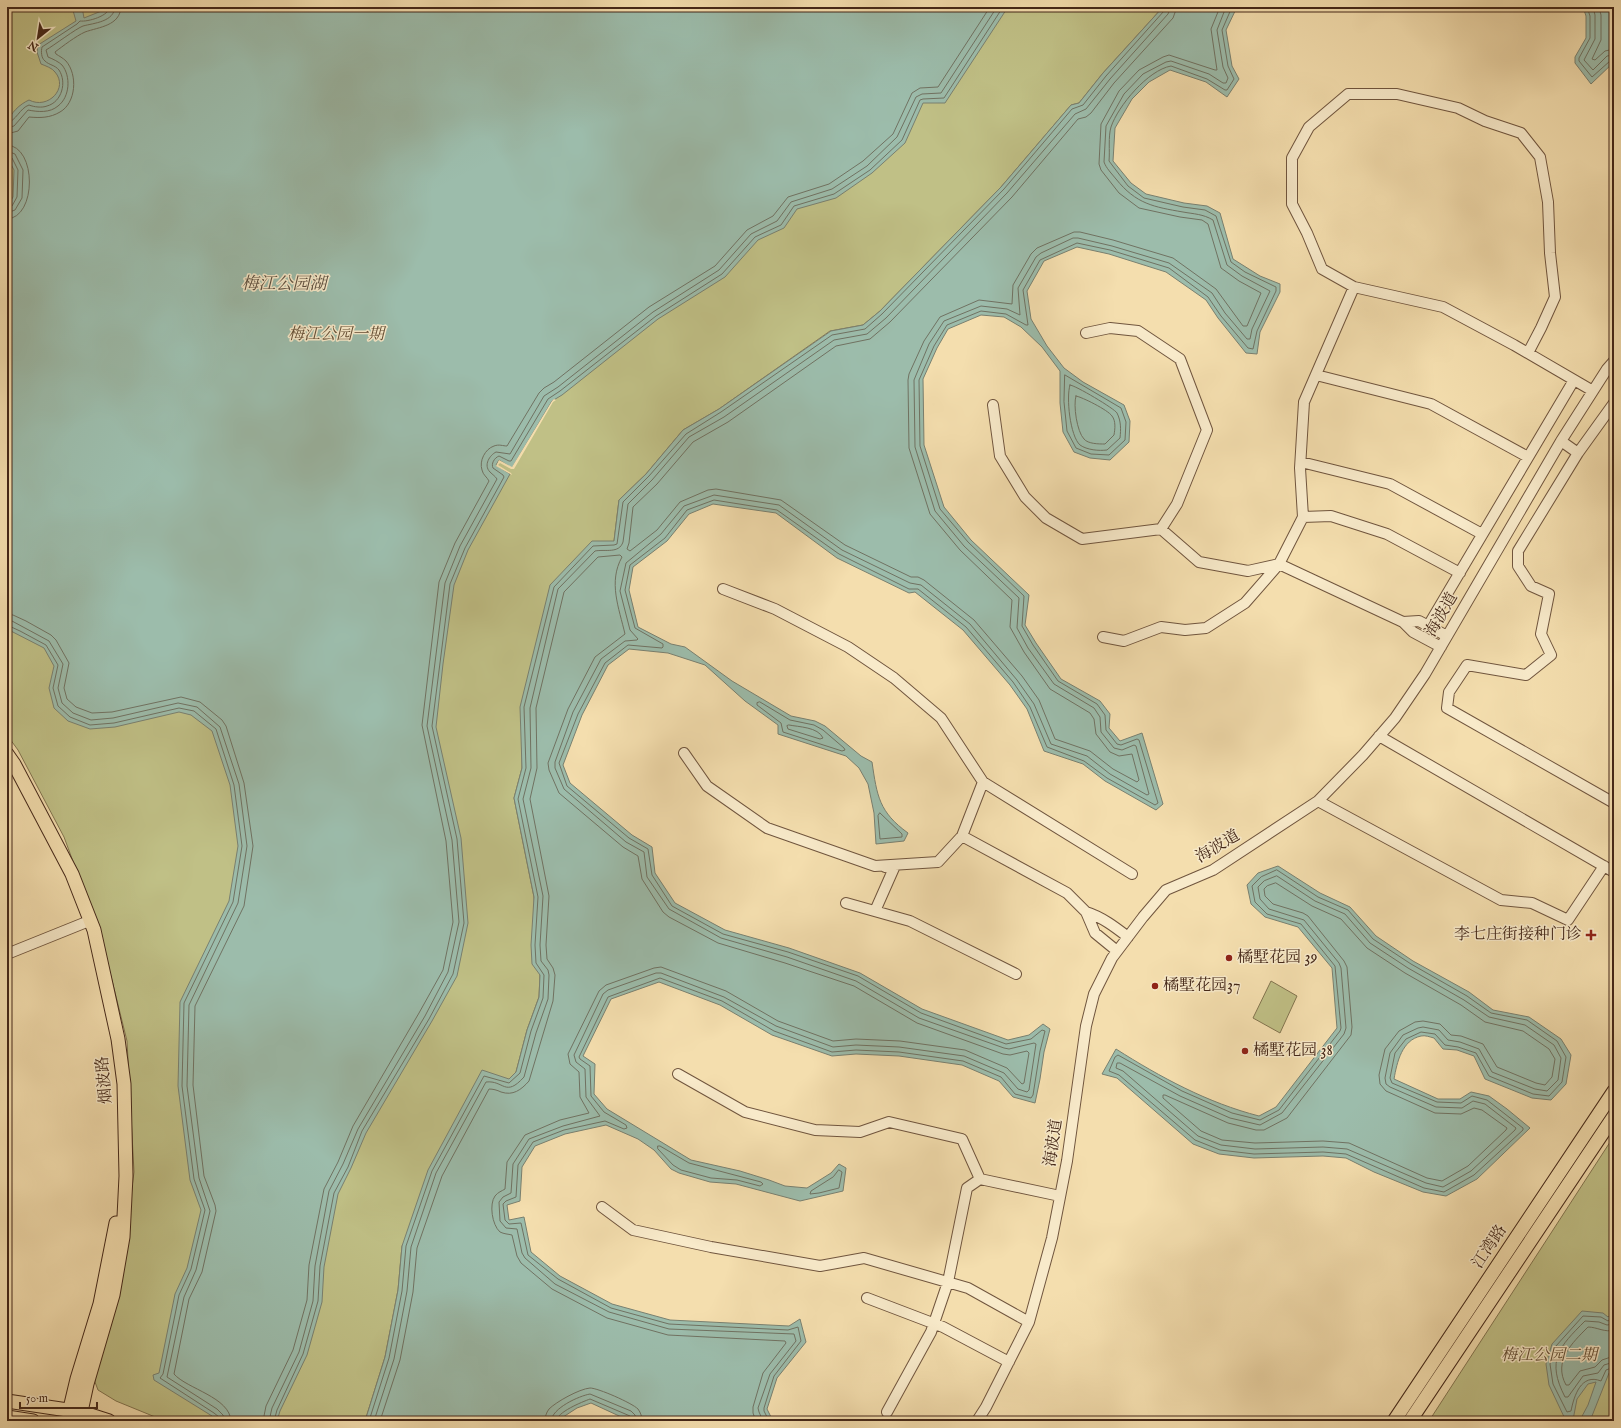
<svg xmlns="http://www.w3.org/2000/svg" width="1621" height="1428" font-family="'IM FELL English','Noto Serif SC',serif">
  <rect width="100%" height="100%" fill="#f4deae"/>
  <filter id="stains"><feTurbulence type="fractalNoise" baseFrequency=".005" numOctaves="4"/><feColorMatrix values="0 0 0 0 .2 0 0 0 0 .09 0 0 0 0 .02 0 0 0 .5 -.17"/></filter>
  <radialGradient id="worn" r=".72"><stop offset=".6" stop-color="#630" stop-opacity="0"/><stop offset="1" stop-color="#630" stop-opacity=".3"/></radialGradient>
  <path fill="#c0c086" stroke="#82744f" d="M7 7H1163L1103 73 1079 103 1071 105 1001 187 880 311 863 325 830 331 719 409 683 430 646 474 619 500 614 541 522 748V768L514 798 534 897 540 975 539 997 527 1030 516 1072 510 1079 402 1246 398 1290 385 1357 365 1421H165L116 1401 98 1390 95 1382 97 1369 119 1289 134 1172 127 1041 102 940 64 837 18 750 7 735Z
    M1271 981 1297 996 1280 1033 1253 1018Z
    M1614 1136V1421H1429Z"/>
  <path fill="#9cbcab" stroke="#798070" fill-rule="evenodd" d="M72 7H82L84 18 104 10 108 7H1008L945 103H923L905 143 872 173 836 198 797 209 784 228 758 240 725 277 658 319 562 395 552 401 512 468 499 460 496 465 510 474 468 550 454 585 443 664 436 727 461 838 468 923 457 976 432 1021 366 1133 351 1168 338 1194 324 1267 322 1302 307 1355 280 1411 277 1421H217L212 1416 154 1380 153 1375 159 1373 175 1294 187 1268 201 1210 190 1180 178 1086 180 1002 229 901 238 846 230 785 212 731 191 715 179 712 115 727 90 729 68 721 54 708 49 688 54 666 44 648 7 629V207L13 197 14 170 7 157V124C10 113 20 104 29 100 48 110 69 88 55 72 52 68 46 66 41 64L37 52 38 45 76 21Z
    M1163 7H1237L1226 30 1232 66 1239 79 1227 97 1206 82 1170 70 1149 82 1132 99 1115 128 1113 161 1131 183 1146 194 1184 203 1207 206 1220 213 1233 259 1260 276 1280 284V292L1260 332 1257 354 1246 353 1218 318 1206 300 1166 272 1109 254 1077 247 1044 261 1027 291 1031 319 1047 346 1064 368 1083 382 1124 405 1130 421 1129 442 1110 460 1090 458 1074 452 1063 432 1060 403V371L1042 347 1021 327 1004 317 981 315 948 329 937 348 923 379 924 445 944 507 971 540 1029 595 1025 625 1036 643 1061 679 1100 701 1110 714 1109 728 1120 741 1142 733 1163 804 1156 810 1105 781 1083 764 1044 751 1027 709 1010 685 963 630 915 592 909 593 837 558 776 513 713 504 689 514 667 541 633 567 629 590 638 627 671 644 685 647 732 681 791 716 815 721 825 726 861 756 872 762C877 796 879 812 908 833L904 841 876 844 874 813 868 784 859 768 846 756 778 734V725L745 701 705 665 668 653 629 649 608 665 582 715 563 765 570 783 632 835 652 847 655 873 675 903 725 930 789 948 860 973 922 1009 1008 1040 1029 1035 1043 1024 1050 1029 1044 1052 1040 1079 1035 1103 1013 1097 999 1081 962 1065 899 1056 856 1054 832 1056 772 1035 720 1005 659 982 611 999 583 1056 595 1064 594 1094 607 1109 691 1160 740 1171 769 1180 785 1186 807 1188 831 1173 839 1164 846 1168 843 1191 800 1201 736 1184 710 1182 679 1173 671 1169 654 1150 638 1139 606 1125 565 1134 535 1146 522 1167 520 1201 507 1205 509 1220 524 1217 531 1252 560 1276 612 1304 670 1320 789 1326 800 1319 806 1342 777 1378 767 1409 773 1421H630L591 1403 577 1408 557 1421H365L385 1357 398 1290 402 1246 428 1170 482 1070 509 1079 516 1072 527 1030 539 997 540 975 532 964 531 945 534 897 514 798 522 768 520 707 550 585 592 541H614L619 500 646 474 683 430 719 409 831 331 863 325 880 311 1001 187 1071 105 1079 103 1103 73Z
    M1583 7H1614V62L1591 84 1575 63V57L1586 38V16Z
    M1278 866 1320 893 1350 907 1376 936 1413 961 1469 992 1493 1010 1529 1017 1561 1039 1571 1055 1566 1084 1551 1100 1532 1098 1485 1079 1474 1056 1457 1050 1443 1049 1434 1038C1430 1037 1425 1035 1421 1036 1402 1040 1397 1062 1394 1079L1438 1099H1460L1471 1092 1489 1096 1507 1109 1530 1128 1477 1179 1446 1196 1423 1192 1374 1172 1346 1158 1323 1156 1254 1158 1219 1154 1193 1144 1117 1078 1102 1074 1116 1049C1160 1077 1208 1103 1259 1116L1276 1107 1337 1028 1332 968 1298 927 1265 917 1251 904 1247 885 1258 873Z
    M1582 1311 1603 1313 1608 1317 1614 1311V1370L1609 1373 1590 1421H1566L1549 1385 1546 1364 1552 1344ZM1596 1382 1588 1405 1580 1420H1573L1577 1399 1588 1384Z"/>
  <path fill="#f4deae" d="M554 399 556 400 553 402 514 469H511L500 463 498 465 511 473 512 475 496 466 499 460 512 467 552 401Z"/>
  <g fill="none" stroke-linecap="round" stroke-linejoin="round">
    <path stroke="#707262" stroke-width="1" d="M1177 7 1173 18 1114 83 1091 113 1086 117 1078 119 1012 197 890 322 870 339 836 346 728 422 693 442 657 484 633 507 629 543 627 549 630 551 657 530 680 502 708 490 716 489 781 500 845 545 911 577H918L924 580 974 620 1022 676 1039 700 1055 739 1090 751 1113 769 1137 782 1139 780 1132 754 1119 756 1110 752 1096 734 1094 719 1090 713 1050 689 1024 652 1010 627 1012 600 960 550 930 514 909 448 908 380 909 374 924 341 940 317 979 300 1012 304 1013 285 1031 254 1037 248 1074 232H1080L1113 240 1173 258 1216 289 1243 326H1247L1261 293 1239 281 1221 268 1208 224 1202 220 1180 217 1139 208 1119 193 1101 170 1099 164 1101 124 1119 91 1139 70 1163 57 1169 55 1215 70H1217L1211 29 1220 7
      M1587 7 1590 16V38L1579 58V61L1592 77 1610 61 1614 60
      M1593 7 1595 15V39L1584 60 1593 70 1607 56 1614 55
      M1599 7 1601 15V40L1592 59 1595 60 1605 51 1614 49
      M7 123C16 121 20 108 29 105 34 107 42 108 47 106 62 102 67 82 59 70 55 65 49 65 45 61 41 58 41 51 42 47L77 24 80 21C88 22 109 16 110 7
      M7 128 14 126 28 110C38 112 50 113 58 106 70 97 71 76 62 65 59 62 53 59 48 57L46 50C53 46 77 28 83 26 94 23 114 22 115 7
      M7 134 18 131 29 117C40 118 50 118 60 112 76 103 78 75 66 61 63 58 59 56 56 54L55 52C63 46 76 36 85 32 99 27 120 26 121 7
      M7 145C37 146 37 218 7 219
      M7 151 15 154 23 170 22 198 15 210 7 213
      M7 156 12 158 18 170 17 197 12 206 7 208
      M1065 375 1121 408 1126 422 1125 440 1109 455 1091 454 1076 448 1067 431 1064 402Z
      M1070 385C1075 385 1115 409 1117 413 1121 421 1121 429 1120 438L1107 450C1099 451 1087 450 1080 445 1070 436 1066 397 1070 385Z
      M1076 396C1082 397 1108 410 1112 416 1116 421 1115 429 1114 435L1105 444C1099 444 1088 444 1084 439 1077 432 1073 405 1076 396Z
      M7 614 13 615 26 621 51 635 56 640 69 663 64 688 67 699 76 707 92 713 112 712 181 697 200 702 222 720 226 726 244 783 253 846 244 906 195 1006 193 1085 204 1176 215 1205 216 1211 202 1272 189 1299 174 1374C187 1389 230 1397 231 1421
      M7 620 12 621 49 641 63 664 58 688 62 703 73 713 91 720 113 718 178 703 197 707 220 727 239 784 247 846 238 903 189 1005 187 1086 199 1178 210 1211 196 1270 184 1297 167 1377 217 1409 223 1415 225 1421
      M7 625 20 631 46 645 58 665 53 688 58 706 70 717 90 725 114 723 179 708 194 711 216 729 234 785 242 846 233 902 184 1003 182 1086 194 1179 205 1210 191 1269 179 1295 163 1374 160 1378 214 1413 219 1417 220 1421
      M760 702 790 720 814 725 823 730 844 748 845 750 842 751 783 732 781 723 757 705V703Z
      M789 725C799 727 818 727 823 738L820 739 788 729 787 726Z
      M880 813 902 834V837L880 839 878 816Z
      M1277 870 1318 897 1348 910 1373 939 1411 964 1467 996 1491 1013 1527 1020 1557 1041 1566 1057 1562 1082 1549 1096 1533 1094 1489 1076 1476 1053 1458 1047 1445 1045 1435 1034 1421 1032 1406 1039 1395 1053 1390 1078 1392 1083 1437 1102 1461 1103 1472 1096 1487 1100 1523 1128V1130L1474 1175 1444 1192 1424 1188 1346 1154 1323 1152 1254 1154 1220 1150 1195 1140 1119 1075 1109 1071 1115 1057 1118 1055 1182 1091 1232 1113 1260 1120 1279 1110 1340 1031 1341 1028 1335 966 1301 924 1267 914 1255 902 1252 886 1261 877Z
      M1277 876 1315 901 1345 914 1370 943 1408 968 1464 1000 1489 1017 1525 1025 1554 1045 1561 1058 1558 1080 1547 1091 1535 1089 1492 1072 1479 1049 1460 1042 1448 1040 1439 1030 1423 1027 1418 1028 1403 1035 1390 1053 1385 1078 1386 1084 1390 1087 1436 1107 1462 1108 1473 1101 1485 1104 1516 1128 1515 1130 1471 1171 1443 1187 1426 1183 1347 1149 1323 1147 1255 1149 1221 1145 1198 1136 1123 1071 1116 1068 1117 1063H1120L1180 1096 1230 1118 1260 1125 1282 1113 1344 1034 1346 1028 1341 968 1339 963 1304 920 1269 909 1260 899 1258 887 1264 881Z
      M1276 883 1312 906 1341 919 1367 948 1405 973 1461 1005 1485 1022 1523 1031 1549 1049 1555 1059 1552 1077 1545 1085 1536 1083 1497 1067 1483 1044 1461 1036 1451 1035 1440 1024 1423 1021 1415 1022 1399 1031 1385 1049 1379 1075 1380 1084 1386 1091 1435 1113 1461 1114 1474 1108 1482 1110 1507 1128 1506 1130 1468 1166 1442 1181 1427 1178 1349 1143 1323 1141 1255 1143 1222 1140 1201 1131 1163 1098V1095H1165L1228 1123 1256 1130H1264L1287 1118 1351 1035 1352 1027 1347 967 1344 961 1308 916 1303 913 1273 904 1265 896 1264 889 1267 886Z
      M658 1146H660L689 1163 761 1182 763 1184 760 1186 737 1180 711 1178 681 1170 673 1165 658 1149Z
      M839 1170 842 1172 839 1188 819 1193 810 1194 811 1191 833 1177Z
      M1614 1317 1608 1321 1601 1317 1583 1316 1556 1346 1550 1364 1553 1384 1567 1412 1571 1411C1574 1396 1581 1373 1601 1381L1606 1370 1614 1367
      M1614 1324 1607 1325 1599 1322 1585 1321C1559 1347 1546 1360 1565 1397H1568L1583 1376 1598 1373 1604 1365 1614 1362
      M1614 1330C1605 1333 1597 1327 1588 1327 1572 1343 1553 1361 1566 1385H1569L1580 1371 1595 1367 1602 1360 1614 1356
      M263 1421 266 1406 293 1350 307 1300 309 1265 324 1189 338 1162 353 1126 419 1013 443 970 453 922 446 841 422 725 439 582 455 543 489 481C487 477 483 475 482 470 479 461 485 449 494 446 499 444 503 446 507 446L539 393 544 388 554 382 649 307 715 266 747 230 773 216 788 197 829 184 863 161 893 134 912 93 920 88 938 87 990 7
      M269 1421 272 1408 299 1352 313 1301 315 1266 329 1191 343 1164 358 1129 425 1016 448 972 459 922 452 840 427 726 445 583 460 546 497 479C495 476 493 475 490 472 483 465 490 455 496 452L510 454 544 396 558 387 653 312 719 270 751 234 777 221 791 202 832 189 867 166 897 137 916 97 922 94 941 93 997 7
      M274 1421 277 1410 303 1354 318 1301 320 1266 334 1193 348 1167 362 1131 429 1019 453 974 464 923 457 839 432 726 450 584 465 548 504 477 503 475 493 468C491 464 494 458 499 456L509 461H511L548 399 560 391 656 316 722 274 755 237 781 225 794 206 834 194 870 170 902 140 920 100 923 99 944 98 1003 7
      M369 1421 389 1358 402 1291 406 1246 432 1171 484 1076 509 1083 520 1073 531 1031 543 998 544 975 536 963 535 945 538 897 518 799 526 768 524 707 554 587 593 546 614 545 617 544 623 502 649 476 686 434 721 412 832 335 865 329 882 314 1004 189 1072 109 1083 105 1106 76 1164 11 1165 7
      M374 1421 394 1359 407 1291 411 1247 436 1173 486 1082C504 1080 505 1098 524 1077L536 1033 548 999 549 975 548 970 541 961 540 945 543 896 523 799 531 768 530 708 558 589 595 551C605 549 619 554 623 542L628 504 652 480 689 437 724 417 834 340 867 334 886 318 1007 193 1075 114 1086 109 1110 79 1168 14 1171 7
      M380 1421 400 1360 413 1292 417 1248 442 1176 489 1089C493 1089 497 1090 501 1092 513 1096 521 1090 529 1081L553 1001 555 975 553 968 547 959 546 945 549 896 530 799 537 768 536 708 564 592 598 557 620 555 622 557C608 582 619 608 625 634L595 657 568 709 548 763 549 770 559 793 623 847 638 856 642 879 663 912 669 917 718 943 785 963 854 986 917 1023 1003 1054 1010 1055 1027 1051 1029 1053 1024 1083 1022 1084 1007 1068 965 1050 900 1041 856 1039 833 1041 778 1021 726 991 661 967 654 968 606 985 599 991 568 1054 570 1064 579 1072 580 1097 589 1113 560 1120 525 1135 507 1162 505 1189C502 1191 498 1192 495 1196 489 1204 492 1225 500 1232 504 1234 508 1234 512 1235L517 1256 521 1263 552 1289 607 1318 668 1335 785 1341 786 1343 763 1373 753 1407V1413L756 1421
      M545 1421C545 1417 546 1413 549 1409 556 1402 579 1389 590 1388 598 1388 632 1403 638 1409 641 1413 642 1417 642 1421
      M551 1421C552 1408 579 1396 590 1394L631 1411 635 1415 636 1421
      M556 1421C557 1412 582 1402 590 1399L630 1416 631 1421
      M763 1421 759 1412 758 1408 770 1374 796 1341 794 1334 669 1329 609 1312 555 1284 525 1258 522 1253 517 1229 506 1228 500 1221 499 1202 503 1197 511 1193 513 1164 529 1139 563 1126 600 1116 586 1097 585 1069 576 1062 574 1055 603 994 608 990 656 973H661L724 997 776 1026 833 1047 856 1045 899 1047 964 1056 1004 1073 1018 1089 1027 1092 1029 1090 1036 1044 1034 1043 1009 1049 1004 1048 919 1018 856 981 787 957 721 938 669 909 647 877 644 852 626 842 564 789 555 768V762L573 712 601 659 625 641 637 640 638 639 630 630 620 591 626 563 661 534 684 506 714 495 779 505 842 550 910 583 921 585 970 624 1017 680 1034 704 1051 744 1087 756 1110 774 1147 795 1149 794 1136 746 1134 745 1122 750 1114 748 1101 732 1100 717 1094 708 1054 684 1028 648 1017 628 1019 598 964 546 935 511 915 447 914 380 929 344 944 321 981 306 1007 309 1020 315 1018 288 1036 257 1041 253 1073 238H1078L1112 246 1169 263 1212 293 1225 313 1247 339H1250L1252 329 1270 291 1242 276 1227 265 1213 220C1203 214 1194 214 1183 212 1154 207 1136 204 1116 179 1112 174 1106 168 1104 162L1106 126 1124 94 1143 74 1166 62 1171 61 1209 74 1223 83H1226L1228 78 1223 67 1217 30 1226 7
      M769 1421 764 1411V1408L774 1376 801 1341 798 1327 788 1330 669 1324 611 1308 558 1279 528 1255 521 1223 509 1224 505 1220 503 1204 506 1201 516 1197 518 1165 533 1142 564 1130 605 1121 624 1129 627 1128 626 1125 604 1112 591 1096 590 1066 580 1059 579 1057 608 997 660 978 722 1001 774 1031 832 1052 856 1050 899 1052 963 1061 1001 1077 1015 1094 1031 1098 1033 1095 1040 1051 1045 1031 1042 1030 1031 1039 1006 1044 921 1013 858 976 788 952 723 934 672 906 652 875 648 849 629 838 567 786 559 763 578 714 605 663 628 645 662 648 663 647V644L635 628 625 590 630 565 665 538 687 510 714 500 777 510 839 554 909 589H918L966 627 1013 682 1030 707 1047 747 1084 761 1107 778 1155 805 1158 803 1139 740 1137 739 1121 745 1117 744 1106 730 1105 715 1097 704 1058 681 1033 645 1022 626 1024 596 968 542 940 509 920 446 919 380 934 346 947 325 981 311 1006 314 1026 325H1028L1023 290 1040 260 1077 243 1110 250 1169 268 1208 297 1221 316 1248 348 1253 349 1257 331 1276 291V287L1245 272 1231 262 1216 216 1205 210 1183 207 1144 198 1128 186 1109 161C1110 151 1108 137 1111 127 1118 106 1148 70 1171 66L1207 79 1225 90H1227L1234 79 1228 66 1222 30 1232 7"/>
    <g stroke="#70553e" stroke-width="12">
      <path id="minor" d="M1354 287 1304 402 1300 468 1303 517 1279 564 1403 622 1413 632 1441 647
        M1528 353 1541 328 1555 297 1550 253 1548 202 1540 157 1521 133 1485 121 1458 108 1397 94H1348L1309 127 1292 158V204L1307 233 1322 269 1354 287 1443 307 1514 345 1593 391
        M1316 375 1431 404 1528 457
        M993 405 1000 456 1025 497 1046 518 1082 539 1161 529 1177 504 1207 430 1180 359 1138 331 1110 328 1086 333
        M1561 441 1578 453 1614 403
        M1578 453 1518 551V566L1531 586 1549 594 1541 634 1551 655 1526 675 1467 665 1449 692 1447 708 1614 803
        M1301 462 1390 484 1482 534
        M1303 517 1331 516 1387 534 1460 573
        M1161 529 1199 562 1248 571 1279 564
        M723 589 775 609 848 647 894 678 941 718 983 782 962 836
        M1403 622 1419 621 1447 636
        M1428 626 1574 380
        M1103 637 1124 641 1161 627 1185 630 1206 628 1245 603 1279 564
        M1379 736 1614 872
        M684 753 707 786 767 828 875 866 938 862 962 836 1067 893 1086 912 1095 933 1117 951
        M983 782 1132 874
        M1318 801 1501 900 1532 903 1568 920 1604 866
        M846 903 910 921 1016 974
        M875 911 894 868 885 867
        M1086 912C1102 917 1115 927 1128 937
        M7 954 84 923
        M678 1074 745 1112 815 1130 860 1132 889 1122 962 1139 980 1179 1060 1196
        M602 1207 633 1230 711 1247 820 1266 864 1258 968 1288 1029 1322
        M867 1298 943 1327 1009 1362
        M887 1412 931 1332 948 1282 967 1188 980 1179
        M977 1421 986 1407 1029 1322 1052 1238 1067 1161 1086 1026 1094 994 1112 958 1143 917 1166 890 1213 870 1318 801 1363 755 1395 718 1425 674 1561 441 1607 369 1614 361"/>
    </g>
    <g stroke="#442718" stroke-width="15">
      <path id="major" d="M7 754 14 764 72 874 94 930 118 1039 124 1084 126 1176 123 1237 113 1295 87 1384 79 1421
        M7 1401 81 1412 109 1421
        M7 1417 33 1421
        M67 1421 77 1379 100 1304 116 1223
        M1394 1421 1614 1091
        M1410 1421 1614 1116"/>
    </g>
    <use href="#minor" stroke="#f8eaca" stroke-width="10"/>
    <use href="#major" stroke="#f4deae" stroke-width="13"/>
  </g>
  <g fill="#8f2418" stroke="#f8eaca" stroke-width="1.5">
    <path d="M1589 929h4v4h4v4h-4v4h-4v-4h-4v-4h4z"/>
    <circle cx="1229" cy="958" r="4"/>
    <circle cx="1155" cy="986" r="4"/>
    <circle cx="1245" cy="1051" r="4"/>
  </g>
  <g text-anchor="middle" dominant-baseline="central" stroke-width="3" stroke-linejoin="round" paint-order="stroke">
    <g font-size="16" font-style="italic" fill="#634d34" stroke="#f8eaca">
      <text x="336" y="335">梅江公园一期</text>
      <text x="1549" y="1356">梅江公园二期</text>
    </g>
    <g font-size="16" fill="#442718" stroke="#f8eaca">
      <text transform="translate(1442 615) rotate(-60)">海波道</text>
      <text transform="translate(1218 847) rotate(-31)">海波道</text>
      <text transform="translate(105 1080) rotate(-95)">烟波路</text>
      <text transform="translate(1054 1143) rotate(-82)">海波道</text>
      <text transform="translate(1490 1247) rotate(-56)">江湾路</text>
    </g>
    <g font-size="16" fill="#442718" stroke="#f8eaca" text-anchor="start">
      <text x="1582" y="935" text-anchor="end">李七庄街接种门诊</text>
      <text x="1237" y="958">橘墅花园 39</text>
      <text x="1163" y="986">橘墅花园37</text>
      <text x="1253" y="1051">橘墅花园 38</text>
    </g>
    <g font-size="17" font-style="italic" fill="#5a4c3d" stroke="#f8eaca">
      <text x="284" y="284">梅江公园湖</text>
    </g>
  </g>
  <rect width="1621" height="1428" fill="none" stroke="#f4deae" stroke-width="24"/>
  <rect x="8" y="8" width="1605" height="1412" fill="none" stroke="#442718" stroke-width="2"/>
  <rect x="12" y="12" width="1597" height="1404" fill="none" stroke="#442718"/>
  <g transform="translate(38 38) rotate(210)" stroke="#f8eaca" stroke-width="3" paint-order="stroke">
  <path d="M0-3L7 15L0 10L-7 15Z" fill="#442718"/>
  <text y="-6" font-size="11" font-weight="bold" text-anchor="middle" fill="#442718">N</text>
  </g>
  <path d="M20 1402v6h77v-6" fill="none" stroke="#442718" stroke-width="2"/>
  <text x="26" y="1402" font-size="12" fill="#442718" stroke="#f8eaca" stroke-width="3" paint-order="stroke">50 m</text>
  <rect width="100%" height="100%" filter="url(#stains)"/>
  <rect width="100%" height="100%" fill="url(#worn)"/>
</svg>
